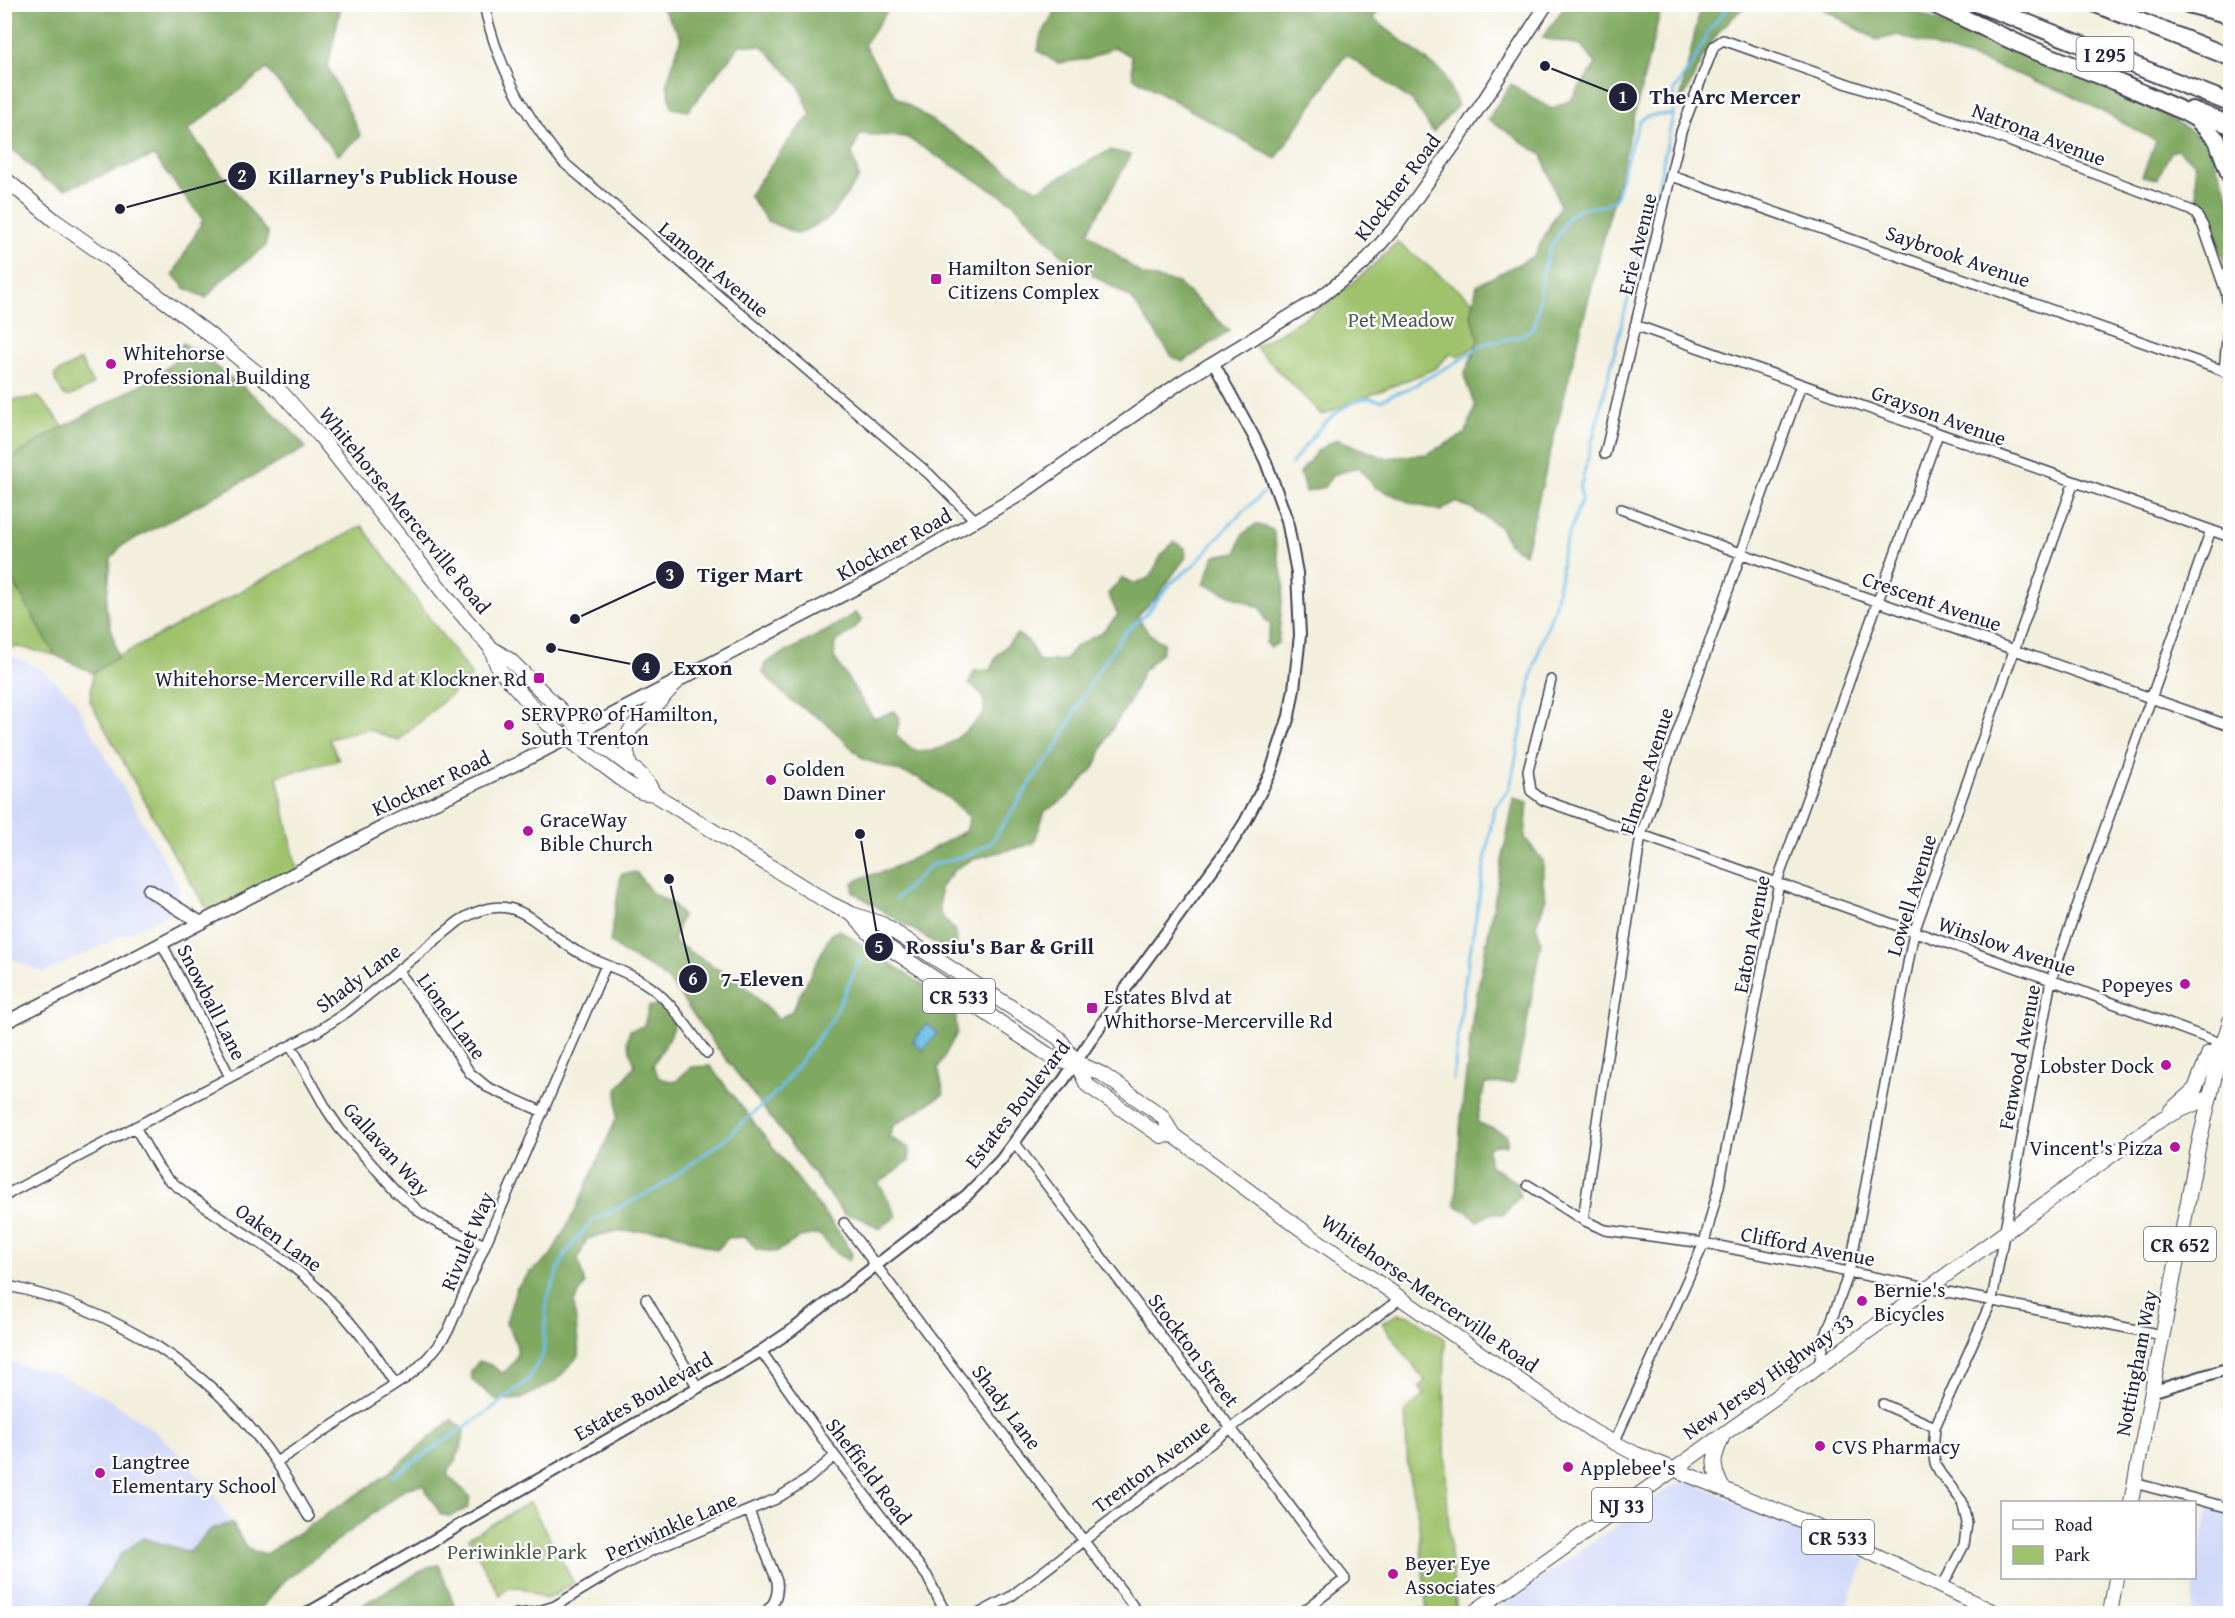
<svg xmlns="http://www.w3.org/2000/svg" width="2235" height="1618" font-family="'Gentium Book Plus',serif">
  <rect width="100%" height="100%" fill="#fff"/>
  <filter id="ink" filterUnits="userSpaceOnUse"><feTurbulence type="fractalNoise" baseFrequency=".0167" numOctaves="2"/><feDisplacementMap in="SourceGraphic" scale="12" xChannelSelector="R" yChannelSelector="G"/><feConvolveMatrix kernelMatrix="1 2 1 2 8 2 1 2 1" color-interpolation-filters="sRGB"/></filter>
  <filter id="wash" filterUnits="userSpaceOnUse"><feTurbulence type="fractalNoise" baseFrequency=".008" numOctaves="4" result="noise"/><feDisplacementMap in="SourceGraphic" scale="24" xChannelSelector="R" yChannelSelector="G"/><feGaussianBlur stdDeviation="1.35" result="paint"/><feColorMatrix in="noise" values="0 0 0 0 0 0 0 0 0 0 0 0 0 0 0 0 0 1.4 0 .05"/><feComposite in="paint" operator="in"/></filter>
  <g filter="url(#wash)">
    <rect width="100%" height="100%" fill="#f3efdd"/>
    <path fill="#d1d9f9" d="M4 653 38 667 71 695 180 888 168 914 44 973 5 956Z
      M5 1361 51 1371 110 1400 146 1424 175 1449 215 1496 232 1523 211 1529 190 1552 120 1555 83 1613 5 1614Z
      M1682 1482 1691 1483 1756 1510 1867 1560 1842 1613H1493L1672 1486Z
      M2208 1508 2230 1514V1613H2190Z"/>
    <path fill="#9fc26c" stroke="#607254" stroke-width="1.5" d="M1397 242 1474 302 1471 316 1479 339 1477 345 1458 357 1451 353 1434 369 1322 415 1255 347C1310 316 1353 288 1397 242Z
      M81 360 93 385 71 396H64L55 380V374Z
      M39 397 64 427 5 463V401Z
      M362 526 472 676 398 741 368 729 329 739 339 760 277 776 298 874 213 918 178 862 90 701 93 673 118 657Z
      M4 566 55 655 19 647 5 648Z
      M1398 1314 1411 1316 1445 1340C1443 1432 1446 1522 1457 1613H1427L1418 1516 1408 1472 1405 1411 1425 1395 1419 1387 1425 1381 1382 1323Z
      M530 1502 574 1583 551 1597 545 1599 520 1587 509 1588 500 1595 468 1538Z"/>
    <path fill="#7fa860" stroke="#50654e" stroke-width="1.5" d="M4 5H341L328 67 361 136 338 155 267 69 188 130 268 234 265 247 225 277 206 298 185 288 173 275 203 220 154 156 65 189 43 179 5 142Z
      M660 5H891L864 45 896 97 1037 190 1110 150 1131 155 1088 232 1142 275 1178 283 1230 331 1183 362 1173 358 1132 299 1064 257 1012 202 906 137 860 134 852 153 859 178 828 219 798 234 767 221 749 195 793 135 811 115 799 86 763 46 740 45 688 111 672 108 667 83 681 37Z
      M1059 5H1382L1373 18 1443 73 1458 105 1433 132 1413 102 1346 54 1276 159 1133 77 1131 56 1114 47 1089 59 1057 63 1038 51 1040 38Z
      M1566 5H1662L1525 554 1510 545 1499 526 1471 508 1455 502 1441 511 1414 504 1374 487 1359 467 1333 475 1324 487 1306 492 1300 473 1317 451 1337 439 1385 458 1427 454 1465 434 1475 407 1464 376 1479 339 1471 316 1477 285 1534 256 1560 206 1542 155 1488 119 1511 84 1551 109 1571 100 1596 64 1581 45 1542 38Z
      M1701 5H1763L1760 7 1743 8 1720 30 1706 51 1678 110Z
      M1816 5H1898L2146 103 2208 142 2230 201V274L2198 202 2194 162 2177 150 2171 152 2157 179 2142 176 2156 141 2072 95 2001 68 1898 35 1877 40Z
      M183 343C228 375 272 405 306 448L121 546 111 559 106 607 118 657 93 673 55 655 5 566V463L47 436 160 374 173 362Z
      M1256 524 1273 530 1284 585 1278 643 1271 647 1266 643 1271 626 1265 619 1261 608 1204 584 1214 556 1237 552 1242 535Z
      M1174 542 1185 548 1186 557 1155 599 1138 615C1143 628 1152 638 1164 643L1162 652 1143 671 1130 701 1110 732 1094 768 1065 799 1045 811 1034 843C1010 852 977 853 956 869 950 874 945 882 940 888V914L956 932 957 945 948 951 853 892V883C863 875 875 875 888 870 915 858 941 845 967 830L969 817 949 799 919 778 863 759 824 721 790 700 763 673 765 663 828 630 855 613 862 620 852 631 835 643 834 657 874 719 894 711 900 718 896 735C900 739 905 745 911 748 937 762 968 730 984 713 985 698 982 691 969 684L974 671 990 670 996 657 1017 634 1028 641 1039 662 1065 660 1076 646 1101 633 1118 615 1108 594 1122 578 1136 584 1150 577 1161 556Z
      M1514 798 1528 802 1525 838 1543 861V883L1546 899 1536 925 1541 941 1525 1035 1514 1083 1485 1084 1477 1122 1507 1135V1145H1495L1488 1148 1489 1165 1517 1183 1520 1195 1504 1214H1490L1477 1221 1466 1211 1455 1205 1461 1118 1473 1014Z
      M636 872 652 893 673 904 682 916 673 941 745 986 778 1019 791 1012 831 934 840 930 940 996 955 1009 957 1033 938 1068 944 1094 893 1126 889 1137 909 1148V1161L879 1183 897 1216 879 1229 861 1218 844 1214 713 1042 673 986 657 971 627 955 610 942 621 874Z
      M649 1006 663 1007 675 1023 670 1037 653 1065 659 1078 675 1082 691 1067 710 1066 841 1235 852 1254 849 1261C836 1256 828 1242 818 1234L800 1237 777 1252 757 1250 746 1237 728 1238 717 1250 666 1230 611 1232 587 1239 578 1259 585 1284 574 1302 579 1355 556 1381 521 1399 497 1401 472 1380 471 1371 479 1361 491 1365 503 1373C526 1354 517 1345 506 1322L516 1289 530 1272 549 1258 575 1211 617 1117V1090L635 1065 627 1041 630 1030 644 1026Z
      M452 1419 464 1430 461 1449 447 1475 470 1496 468 1508 451 1516 441 1515 423 1485 407 1488 283 1582 257 1613H83L120 1555 143 1538 190 1552 211 1529 232 1523 247 1549 266 1554 385 1476Z
      M439 1565 457 1613H348L430 1566Z"/>
    <path fill="#70beea" stroke="#497092" stroke-width="1.5" d="M927 1024 937 1033 923 1050 913 1041Z"/>
    <g fill="none" stroke-linecap="round" stroke-linejoin="round">
      <path stroke="#70beea" stroke-width="3" d="M1291 465C1308 441 1336 403 1367 398 1371 398 1377 401 1381 400 1388 398 1393 392 1402 392L1460 360 1484 344 1521 336 1534 327 1539 305 1542 276 1548 253 1567 218 1578 209 1602 206 1615 200C1620 186 1634 127 1641 120 1649 113 1663 115 1673 115
        M896 899 931 865 970 854 991 843 1041 767 1056 749 1090 683 1124 633 1146 614 1171 583 1193 566 1233 521 1264 492
        M1453 1079 1464 988 1494 808 1509 789 1511 783 1532 675 1541 643 1554 609 1561 574 1562 554 1582 498 1580 489 1649 216 1655 200 1673 115 1674 91 1694 61 1709 30 1730 4
        M393 1476 496 1406 527 1381 543 1354 547 1298 565 1254 591 1222 660 1187 725 1139 779 1090 831 1021 860 960"/>
    </g>
  </g>
  <g filter="url(#ink)">
    <g fill="none" stroke-linecap="round" stroke-linejoin="round">
      <g stroke="#414153" stroke-width="12">
        <path id="minor" d="M484 4C496 64 525 116 563 162L929 474 976 521
          M1672 176 2230 373
          M1635 325 2230 537
          M1605 454 1681 132 1714 46 1723 40 1993 135 2190 210 2196 214 2203 226 2226 292 2229 316 2224 372
          M1621 509 1740 553 2230 726
          M1551 680 1528 771 1531 791 1543 800 2051 980 2223 1044
          M1777 882 1938 434
          M162 944 230 1077
          M398 971 433 1016 470 1073 487 1087 543 1112
          M291 1046 327 1110 340 1129 395 1190 420 1212 437 1223 485 1245
          M135 1127 158 1167 167 1178C204 1210 248 1233 287 1262 331 1296 366 1337 395 1385
          M1015 1143 1345 1579 1300 1614
          M1528 1185 1583 1220 1605 1230 1704 1243 2162 1335
          M4 1197 13 1191 318 1031 347 1012 459 921C515 886 533 925 576 951 597 963 622 969 643 982 670 998 688 1029 707 1053
          M1583 1220 1599 1108 1641 835 1801 385
          M844 1223 1139 1614
          M4 1285C114 1308 213 1368 276 1462 288 1480 298 1499 309 1517
          M646 1299 698 1388
          M761 1351 835 1456 927 1576 946 1614
          M1819 1365 1823 1343 1849 1273 1914 932 2074 482
          M1883 1404 1935 1427
          M1614 1443 1704 1243 1719 1186 1779 883
          M276 1462 406 1378C424 1364 436 1350 448 1331L606 965
          M2134 1483 2230 1508
          M749 1511 777 1581C779 1596 774 1605 763 1614
          M1942 1587 1964 1545 1967 1523 1962 1501 1940 1473 1935 1463 1933 1451 1935 1427 1992 1300 2051 980 2211 530
          M516 1614 536 1612 555 1606 616 1569 651 1551 776 1499 808 1479 835 1456
          M978 1614 1010 1597 1401 1298"/>
      </g>
      <g stroke="#414153" stroke-width="14">
        <path id="tertiary" d="M2151 1392 2230 1368
          M306 1614 761 1351 791 1331 967 1195 1001 1160 1042 1105 1063 1081 1133 978 1231 844 1245 822 1270 774 1289 716 1294 689 1300 635 1297 573 1287 520 1266 462 1254 437 1213 362"/>
      </g>
      <g stroke="#414153" stroke-width="15">
        <path id="secondary" d="M149 890 201 923
          M4 1023 124 963 385 826 529 758 879 576 1018 496 1181 382 1318 299 1363 264 1397 225 1455 144 1547 4"/>
      </g>
      <g stroke="#414153" stroke-width="16">
        <path id="primary" d="M4 178 54 220 105 256 210 335 281 392 320 436 450 601 490 647 510 660 582 731 639 773 648 783 654 794
          M490 647 498 668 548 724 628 784 641 792 654 794 829 903 852 914 882 924 1059 1038 1076 1062 1087 1085 1161 1136 1173 1135
          M630 767C621 730 629 730 654 707 662 699 669 690 677 682
          M852 914 873 937 1056 1060 1076 1062 1102 1074 1162 1116 1173 1135 1305 1232 1594 1432 1636 1454 1813 1525 1998 1614
          M2171 1110 2195 1089 2209 1053 2221 1050
          M1723 1489C1710 1463 1713 1459 1724 1433
          M2131 1502 2199 1143 2221 1050 2230 1021
          M1471 1614 1898 1310 2163 1118 2210 1097
          M2110 1614 2116 1578"/>
      </g>
      <g stroke="#414153" stroke-width="20">
        <path id="motorway" d="M1933 4 2030 49 2117 82 2183 111 2197 119 2217 140 2230 175
          M1979 4 2230 103
          M2096 4 2230 57
          M2188 4 2230 15
          M2192 110 2230 125"/>
      </g>
      <use href="#minor" stroke="#fff" stroke-width="9"/>
      <use href="#tertiary" stroke="#fff" stroke-width="10"/>
      <use href="#secondary" stroke="#fff" stroke-width="12"/>
      <use href="#primary" stroke="#fff" stroke-width="14"/>
      <use href="#motorway" stroke="#fff" stroke-width="16"/>
    </g>
  </g>
  <g fill="#b5179e" stroke="#fff" stroke-width="2">
    <rect x="930" y="273" width="12" height="12" rx="3"/>
    <circle cx="111" cy="364" r="6"/>
    <rect x="533" y="672" width="12" height="12" rx="3"/>
    <circle cx="509" cy="725" r="6"/>
    <circle cx="771" cy="780" r="6"/>
    <circle cx="528" cy="831" r="6"/>
    <circle cx="2185" cy="984" r="6"/>
    <rect x="1086" y="1002" width="12" height="12" rx="3"/>
    <circle cx="2166" cy="1065" r="6"/>
    <circle cx="2175" cy="1147" r="6"/>
    <circle cx="1862" cy="1301" r="6"/>
    <circle cx="1820" cy="1446" r="6"/>
    <circle cx="1568" cy="1467" r="6"/>
    <circle cx="100" cy="1473" r="6"/>
    <circle cx="1393" cy="1574" r="6"/>
  </g>
  <g text-anchor="middle" dominant-baseline="central" stroke-width="4.5" stroke-linejoin="round" paint-order="stroke">
    <g fill="#fff" stroke="#646476" stroke-width="1.5">
      <rect x="2076.5" y="37" width="57" height="34" rx="4.5"/>
      <rect x="923" y="979" width="72" height="34" rx="4.5"/>
      <rect x="2144" y="1227" width="72" height="34" rx="4.5"/>
      <rect x="1592" y="1488" width="60" height="34" rx="4.5"/>
      <rect x="1802" y="1520" width="72" height="34" rx="4.5"/>
    </g>
    <g font-size="20" font-weight="bold" fill="#22223b">
      <text x="2105" y="54">I 295</text>
      <text x="959" y="996">CR 533</text>
      <text x="2180" y="1244">CR 652</text>
      <text x="1622" y="1505">NJ 33</text>
      <text x="1838" y="1537">CR 533</text>
    </g>
    <g font-size="21" fill="#22223b" stroke="#fff">
      <text transform="translate(2039 134) rotate(21)">Natrona Avenue</text>
      <text transform="translate(1397 187) rotate(-53)">Klockner Road</text>
      <text transform="translate(1637 244) rotate(-76)">Erie Avenue</text>
      <text transform="translate(1958 256) rotate(19)">Saybrook Avenue</text>
      <text transform="translate(714 269) rotate(40)">Lamont Avenue</text>
      <text transform="translate(1939 415) rotate(20)">Grayson Avenue</text>
      <text transform="translate(405 510) rotate(51)">Whitehorse-Mercerville Road</text>
      <text transform="translate(894 544) rotate(-29)">Klockner Road</text>
      <text transform="translate(1932 601) rotate(19)">Crescent Avenue</text>
      <text transform="translate(1646 771) rotate(-72)">Elmore Avenue</text>
      <text transform="translate(431 783) rotate(-25)">Klockner Road</text>
      <text transform="translate(1911 895) rotate(-73)">Lowell Avenue</text>
      <text transform="translate(1751 934) rotate(-79)">Eaton Avenue</text>
      <text transform="translate(2007 946) rotate(19)">Winslow Avenue</text>
      <text transform="translate(358 978) rotate(-37)">Shady Lane</text>
      <text transform="translate(212 1002) rotate(63)">Snowball Lane</text>
      <text transform="translate(452 1016) rotate(54)">Lionel Lane</text>
      <text transform="translate(2019 1057) rotate(-79)">Fenwood Avenue</text>
      <text transform="translate(1017 1104) rotate(-52)">Estates Boulevard</text>
      <text transform="translate(387 1149) rotate(48)">Gallavan Way</text>
      <text transform="translate(279 1237) rotate(36)">Oaken Lane</text>
      <text transform="translate(467 1241) rotate(-67)">Rivulet Way</text>
      <text transform="translate(1808 1246) rotate(11)">Clifford Avenue</text>
      <text transform="translate(1430 1293) rotate(35)">Whitehorse-Mercerville Road</text>
      <text transform="translate(1194 1350) rotate(53)">Stockton Street</text>
      <text transform="translate(2136 1363) rotate(-79)">Nottingham Way</text>
      <text transform="translate(1768 1376) rotate(-35)">New Jersey Highway 33</text>
      <text transform="translate(643 1396) rotate(-30)">Estates Boulevard</text>
      <text transform="translate(1007 1407) rotate(53)">Shady Lane</text>
      <text transform="translate(1151 1466) rotate(-37)">Trenton Avenue</text>
      <text transform="translate(869 1471) rotate(53)">Sheffield Road</text>
      <text transform="translate(671 1526) rotate(-24)">Periwinkle Lane</text>
    </g>
    <g font-size="21" fill="#22223b" stroke="#fff" text-anchor="start">
      <text x="948" y="267">Hamilton Senior<tspan x="948" dy="24">Citizens Complex</tspan></text>
      <text x="123" y="352">Whitehorse<tspan x="123" dy="24">Professional Building</tspan></text>
      <text x="527" y="678" text-anchor="end">Whitehorse-Mercerville Rd at Klockner Rd</text>
      <text x="521" y="713">SERVPRO of Hamilton,<tspan x="521" dy="24">South Trenton</tspan></text>
      <text x="783" y="768">Golden<tspan x="783" dy="24">Dawn Diner</tspan></text>
      <text x="540" y="819">GraceWay<tspan x="540" dy="24">Bible Church</tspan></text>
      <text x="2173" y="984" text-anchor="end">Popeyes</text>
      <text x="1104" y="996">Estates Blvd at<tspan x="1104" dy="24">Whithorse-Mercerville Rd</tspan></text>
      <text x="2154" y="1065" text-anchor="end">Lobster Dock</text>
      <text x="2163" y="1147" text-anchor="end">Vincent's Pizza</text>
      <text x="1874" y="1289">Bernie's<tspan x="1874" dy="24">Bicycles</tspan></text>
      <text x="1832" y="1446">CVS Pharmacy</text>
      <text x="112" y="1461">Langtree<tspan x="112" dy="24">Elementary School</tspan></text>
      <text x="1580" y="1467">Applebee's</text>
      <text x="1405" y="1562">Beyer Eye<tspan x="1405" dy="24">Associates</tspan></text>
    </g>
    <g font-size="21" fill="#4e5a4c" stroke="#fff">
      <text x="1401" y="319">Pet Meadow</text>
      <text x="517" y="1551">Periwinkle Park</text>
    </g>
  </g>
  <path fill="none" stroke="#22223b" stroke-width="2" d="M1545 66L1623 97M120 209L242 176M575 619L670 575M551 648L646 667M860 834L879 947M669 879L693 979"/>
  <g fill="#22223b" stroke="#fff" stroke-width="2">
    <circle cx="1545" cy="66" r="6"/>
    <circle cx="120" cy="209" r="6"/>
    <circle cx="575" cy="619" r="6"/>
    <circle cx="551" cy="648" r="6"/>
    <circle cx="860" cy="834" r="6"/>
    <circle cx="669" cy="879" r="6"/>
    <circle cx="1623" cy="97" r="15"/>
    <circle cx="242" cy="176" r="15"/>
    <circle cx="670" cy="575" r="15"/>
    <circle cx="646" cy="667" r="15"/>
    <circle cx="879" cy="947" r="15"/>
    <circle cx="693" cy="979" r="15"/>
  </g>
  <g font-size="18" text-anchor="middle" font-weight="bold" fill="#fff">
    <text x="1623" y="103">1</text>
    <text x="242" y="182">2</text>
    <text x="670" y="581">3</text>
    <text x="646" y="673">4</text>
    <text x="879" y="953">5</text>
    <text x="693" y="985">6</text>
  </g>
  <g font-size="22" text-anchor="middle" font-weight="bold" fill="#22223b" stroke="#fff" stroke-width="4.5" stroke-linejoin="round" paint-order="stroke">
    <text x="1725" y="104">The Arc Mercer</text>
    <text x="393" y="184">Killarney's Publick House</text>
    <text x="750" y="582">Tiger Mart</text>
    <text x="703" y="675">Exxon</text>
    <text x="1000" y="954">Rossiu's Bar &amp; Grill</text>
    <text x="762" y="986">7-Eleven</text>
  </g>
  <rect width="2235" height="1618" fill="none" stroke="#fff" stroke-width="24"/>
  <rect x="2001" y="1501" width="195" height="78" fill="#ffffff" stroke="#a7a7b1" stroke-width="1.5"/>
  <rect x="2013" y="1520" width="30" height="9" fill="#ffffff" stroke="#a7a7b1" stroke-width="1.5"/>
  <text x="2055" y="1531" font-size="18" fill="#22223b">Road</text>
  <rect x="2013" y="1546" width="30" height="18" fill="#9fc26c" stroke="#a7a7b1" stroke-width="1.5"/>
  <text x="2055" y="1561" font-size="18" fill="#22223b">Park</text>
</svg>
